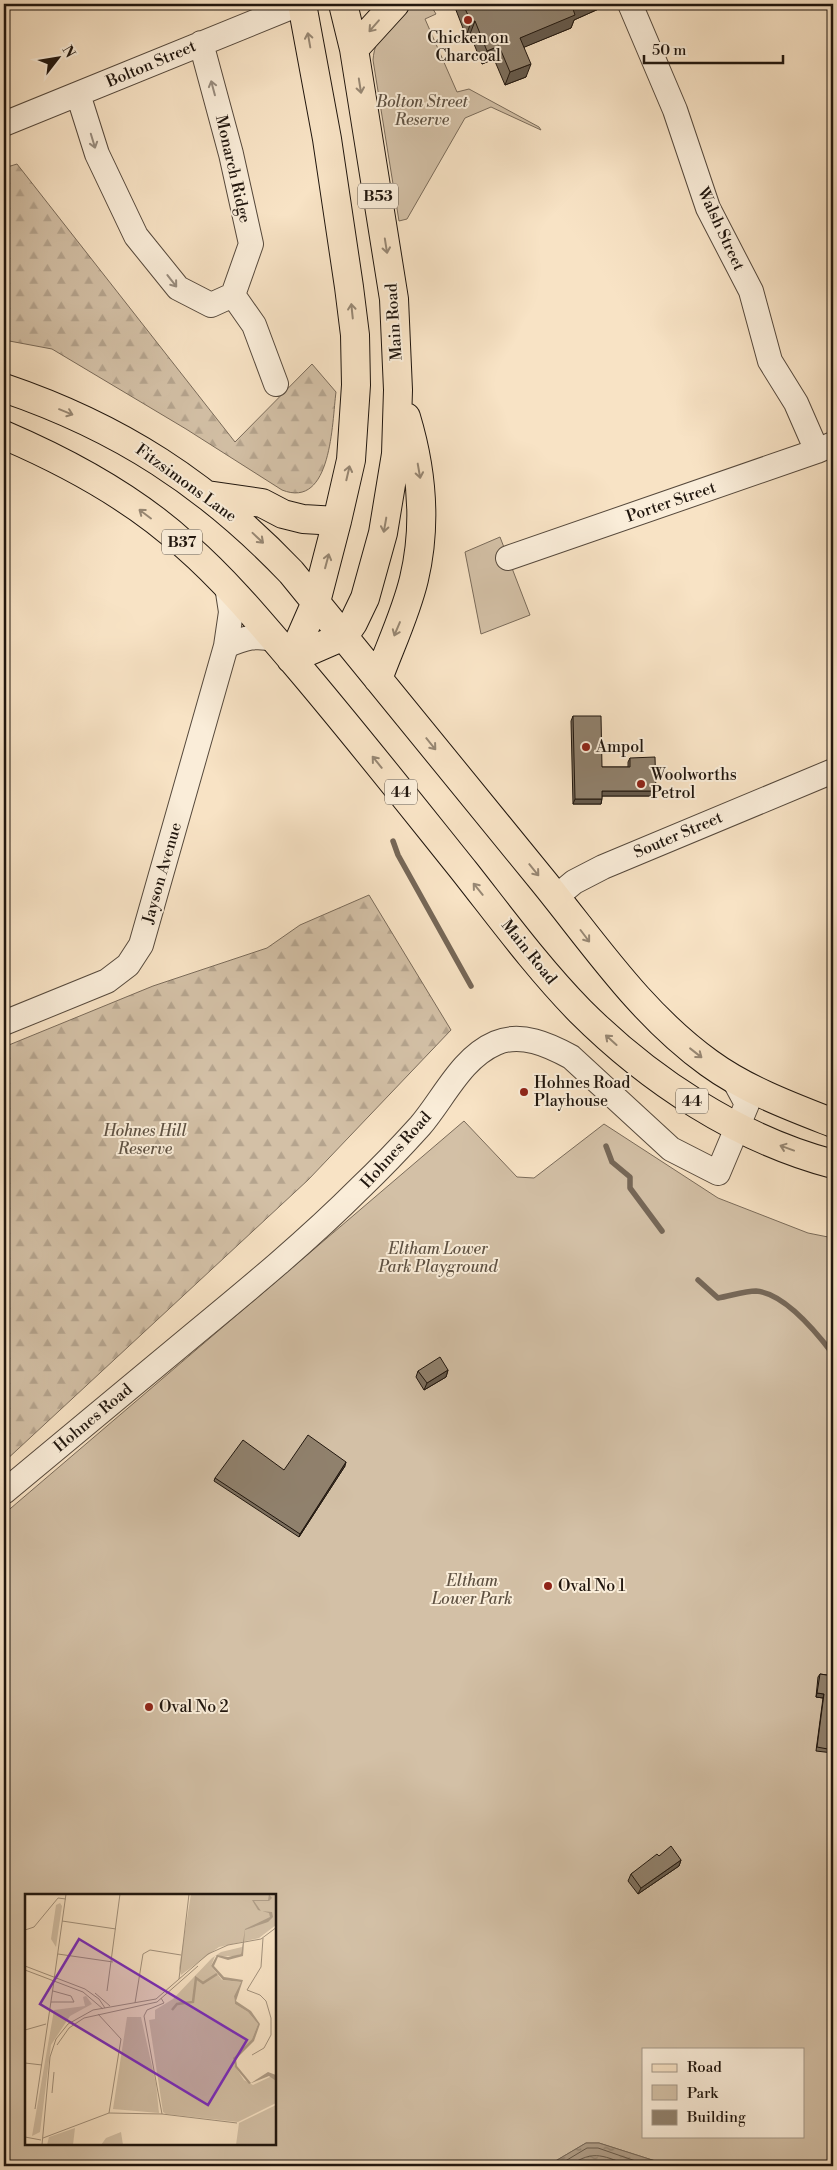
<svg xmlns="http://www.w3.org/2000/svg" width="837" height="2170" font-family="'Libre Bodoni',serif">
  <defs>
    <pattern id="forest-firs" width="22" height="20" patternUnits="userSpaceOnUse" patternTransform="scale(1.25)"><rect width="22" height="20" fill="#d3c0a6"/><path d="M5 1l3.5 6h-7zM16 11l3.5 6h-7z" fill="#b5a48e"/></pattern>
    <pattern id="water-ripples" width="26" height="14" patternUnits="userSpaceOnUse" patternTransform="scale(1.25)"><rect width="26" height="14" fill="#af9d87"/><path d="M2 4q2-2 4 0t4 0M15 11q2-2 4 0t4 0" fill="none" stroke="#8e7f6d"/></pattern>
  </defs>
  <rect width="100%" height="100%" fill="#f8e3c5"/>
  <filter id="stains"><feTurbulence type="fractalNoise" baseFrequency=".004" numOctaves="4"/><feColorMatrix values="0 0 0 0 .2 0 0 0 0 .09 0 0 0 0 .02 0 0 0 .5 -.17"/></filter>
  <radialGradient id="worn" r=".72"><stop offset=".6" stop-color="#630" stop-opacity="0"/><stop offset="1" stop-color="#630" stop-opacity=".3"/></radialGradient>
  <path fill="url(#forest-firs)" stroke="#7a6b5a" d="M17 164 235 442 312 364 336 392C332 422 332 510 282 490L186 429 52 349 4 340V168Z
    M369 895 451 1030 308 1180 4 1462V1047L153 986 267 948 300 925Z"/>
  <path fill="#d3c0a6" stroke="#7a6b5a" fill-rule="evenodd" d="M409 4H430L436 14 425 19 457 92 469 89 539 127 541 130 491 107 465 118 407 219 399 221 373 60C375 34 391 21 409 4Z
    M500 537 530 615 481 634 465 552Z
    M464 1121 517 1177 534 1178 604 1124 718 1198 808 1233 833 1238V2166H671L599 2143H586L547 2166H4V1514ZM26 1895H275V2144H26ZM643 2049H803V2136H643Z"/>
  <path fill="url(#water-ripples)" stroke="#766757" d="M586 2143H599L671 2166H547Z"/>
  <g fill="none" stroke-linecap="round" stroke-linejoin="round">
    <path stroke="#685a4a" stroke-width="1" d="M557 2166 587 2148H598L650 2166
      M569 2166C595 2148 604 2157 631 2166"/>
    <path stroke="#766757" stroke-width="5.5" d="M393 841 398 855 471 986
      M606 1146 612 1162 630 1177V1188L662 1231
      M698 1280 718 1298C730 1296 745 1291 756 1291 784 1293 817 1333 833 1354"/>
    <g stroke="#56493c" stroke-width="26">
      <path id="minor" d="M630 4 675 110 708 208 751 291 770 361 796 403 817 451
        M78 94 97 154 136 236 178 288 211 305 233 295 251 244 231 154 201 43
        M4 124 299 4
        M233 295 254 325 276 384
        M508 558 817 451 833 444
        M226 646C244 638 256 634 276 640
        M556 897 574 882 603 867 833 771
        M4 1023 107 981 128 965 141 945 226 646 231 612 227 586
        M4 1492C67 1440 130 1387 193 1335 250 1288 307 1241 360 1188 381 1168 401 1147 420 1126 444 1098 461 1058 496 1043 521 1032 549 1045 571 1057L671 1149 718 1173 747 1104 733 1078"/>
    </g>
    <g stroke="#20160e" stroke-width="30">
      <path id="major" d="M354 49 395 4
        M4 388C119 427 207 484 291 572 375 675 459 778 543 881 595 945 641 1014 709 1063 746 1090 792 1107 833 1123
        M4 435C67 462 135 499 186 546 226 581 259 621 294 662 352 730 408 801 465 872 502 919 538 968 580 1011 649 1080 738 1139 833 1164
        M207 495 262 503 283 514 303 519 337 521
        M291 659 344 636 353 623 365 598 383 533 396 454 398 390 394 299 354 49 343 4
        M291 659 316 602 337 521 351 460 356 385 355 335 349 287 327 139 302 4
        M378 679C390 646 406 613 414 579 427 524 422 470 406 417"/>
    </g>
    <use href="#minor" stroke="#faedd9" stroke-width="24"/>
    <use href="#major" stroke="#f8e3c5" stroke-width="28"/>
  </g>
  <path fill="#7c6f5e" stroke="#20160e" d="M454 4H605L603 7 574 20 571 28 524 47 526 77 505 85 494 59 482 64 470 34 466 36 454 5Z
    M573 716 602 767H628V762L630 758 654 796H602L601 804H573L571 721Z
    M448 1370 446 1377 424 1390 416 1377 418 1371Z
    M345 1466 299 1537 214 1481 215 1478 284 1470Z
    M820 1674 833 1676V1753L816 1751 823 1698 816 1697 818 1677Z
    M659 1856 681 1860 679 1866 638 1894 628 1881 631 1874Z"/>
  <path fill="#655a4c" stroke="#20160e" d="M585 4H605L603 7 574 20 571 28 515 51 520 38 573 9Z
    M475 21 470 34 466 36 471 22Z
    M499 46 494 59 482 64 487 51Z
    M531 64 526 77 505 85 510 72Z
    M602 791H656L654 796H601Z
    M575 799H602L601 804H573Z
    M448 1370 446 1377 424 1390 427 1383Z
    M346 1462 345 1466 299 1537 300 1534Z
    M817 1693 824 1694 823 1698 816 1697Z
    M681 1860 679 1866 638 1894 641 1888Z"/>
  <path fill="#90816d" stroke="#20160e" d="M463 4H585L573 9 575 15 520 38 531 64 510 72 499 46 487 51 475 21 471 22Z
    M573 716H601L602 767H630V758L655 757 656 791H602V799H575Z
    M440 1357 448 1370 427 1383 418 1371Z
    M308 1435 346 1462 300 1534 215 1478 243 1440 284 1470Z
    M820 1674 833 1676V1750L817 1747 824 1694 817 1693Z
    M671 1846 681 1860 641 1888 631 1874 657 1854 659 1856Z"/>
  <defs><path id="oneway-shaft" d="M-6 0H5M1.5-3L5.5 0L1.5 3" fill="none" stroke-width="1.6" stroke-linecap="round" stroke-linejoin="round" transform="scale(1.25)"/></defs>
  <g stroke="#978773">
    <use href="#oneway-shaft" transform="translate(374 26) rotate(131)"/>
    <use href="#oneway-shaft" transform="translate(309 40) rotate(-100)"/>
    <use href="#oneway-shaft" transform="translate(360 86) rotate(81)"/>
    <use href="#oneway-shaft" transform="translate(386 246) rotate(81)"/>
    <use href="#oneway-shaft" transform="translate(352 311) rotate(-96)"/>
    <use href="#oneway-shaft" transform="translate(66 412) rotate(22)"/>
    <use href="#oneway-shaft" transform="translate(419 471) rotate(80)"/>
    <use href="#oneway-shaft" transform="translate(348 473) rotate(-77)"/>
    <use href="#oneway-shaft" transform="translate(145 514) rotate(-143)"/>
    <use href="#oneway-shaft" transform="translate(385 525) rotate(100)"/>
    <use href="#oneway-shaft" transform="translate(258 538) rotate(43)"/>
    <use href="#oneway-shaft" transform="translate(327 561) rotate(-75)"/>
    <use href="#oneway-shaft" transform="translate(397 629) rotate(113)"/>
    <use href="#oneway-shaft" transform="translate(431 744) rotate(51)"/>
    <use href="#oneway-shaft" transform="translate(377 762) rotate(-129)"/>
    <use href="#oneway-shaft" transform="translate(534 870) rotate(51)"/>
    <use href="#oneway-shaft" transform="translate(478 889) rotate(-129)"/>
    <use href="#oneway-shaft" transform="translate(585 936) rotate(53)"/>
    <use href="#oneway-shaft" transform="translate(611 1040) rotate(-138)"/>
    <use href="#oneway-shaft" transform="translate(696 1053) rotate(38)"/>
    <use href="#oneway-shaft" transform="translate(787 1148) rotate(-160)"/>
  </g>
  <g stroke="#988c7e">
    <use href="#oneway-shaft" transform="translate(213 88) rotate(-105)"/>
    <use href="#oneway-shaft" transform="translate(93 141) rotate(73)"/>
    <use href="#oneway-shaft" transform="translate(172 281) rotate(52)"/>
  </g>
  <g fill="#8f2418" stroke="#faedd9" stroke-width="2">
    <circle cx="468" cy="20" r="5"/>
    <circle cx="586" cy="747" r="5"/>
    <circle cx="641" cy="784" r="5"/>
    <circle cx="524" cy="1092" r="5"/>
    <circle cx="548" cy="1586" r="5"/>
    <circle cx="149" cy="1707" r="5"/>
  </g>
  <g text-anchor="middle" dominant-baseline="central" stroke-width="4" stroke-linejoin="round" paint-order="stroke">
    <g fill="#faedd9" stroke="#61564b" stroke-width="1">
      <rect x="358" y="183.5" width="40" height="25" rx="4"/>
      <rect x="162" y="529.5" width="40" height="25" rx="4"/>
      <rect x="385" y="779.5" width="32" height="25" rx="4"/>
      <rect x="676" y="1088.5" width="32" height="25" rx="4"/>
    </g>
    <g font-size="15" font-weight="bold" fill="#20160e">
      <text x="378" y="196">B53</text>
      <text x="182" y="542">B37</text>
      <text x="401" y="792">44</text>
      <text x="692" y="1101">44</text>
    </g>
    <g font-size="16" fill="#20160e" stroke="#faedd9" text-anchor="start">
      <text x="468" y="38" text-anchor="middle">Chicken on<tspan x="468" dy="18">Charcoal</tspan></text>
      <text x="596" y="747">Ampol</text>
      <text x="651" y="775">Woolworths<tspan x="651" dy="18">Petrol</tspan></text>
      <text x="534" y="1083">Hohnes Road<tspan x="534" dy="18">Playhouse</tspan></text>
      <text x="558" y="1586">Oval No 1</text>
      <text x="159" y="1707">Oval No 2</text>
    </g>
    <g font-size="16" fill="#20160e" stroke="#faedd9">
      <text transform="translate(151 64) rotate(-23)">Bolton Street</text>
      <text transform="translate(233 169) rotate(77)">Monarch Ridge</text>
      <text transform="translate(721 229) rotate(65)">Walsh Street</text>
      <text transform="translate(394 322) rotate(-94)">Main Road</text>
      <text transform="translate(186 483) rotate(36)">Fitzsimons Lane</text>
      <text transform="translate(671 502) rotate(-19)">Porter Street</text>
      <text transform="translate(678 835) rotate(-23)">Souter Street</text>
      <text transform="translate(162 873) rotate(-74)">Jayson Avenue</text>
      <text transform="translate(529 952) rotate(51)">Main Road</text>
      <text transform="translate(396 1150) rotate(-48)">Hohnes Road</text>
      <text transform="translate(93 1418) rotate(-40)">Hohnes Road</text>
    </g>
    <g font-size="16" font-style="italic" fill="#5f5243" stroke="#faedd9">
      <text x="422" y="102">Bolton Street<tspan x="422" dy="18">Reserve</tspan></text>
      <text x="145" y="1131">Hohnes Hill<tspan x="145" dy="18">Reserve</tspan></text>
      <text x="438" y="1249">Eltham Lower<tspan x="438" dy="18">Park Playground</tspan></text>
      <text x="472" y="1581">Eltham<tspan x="472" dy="18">Lower Park</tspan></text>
    </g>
  </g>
  <g transform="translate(25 1894)">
    <rect width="251" height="251" fill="#f8e3c5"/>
    <path d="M61 102 67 110 45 122 26 151 15 238 7 242 29 116 60 112 58 103ZM102 123H116L131 190 134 219 88 215ZM50 234 48 251H22L24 243ZM96 238 98 251H76L81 244Z" fill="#d3c0a6"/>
    <path d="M166 0H251V31L234 44 194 53 156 81 154 74ZM35 9 37 12 31 53 26 45 31 11ZM217 53 216 60 210 62H190L186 72 197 86 216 88 209 102 210 110 223 118 233 130 227 145 209 163 208 169 219 186 228 191 247 182 251 187V209L213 228 141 220 138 218 124 126 130 125V116L148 105 187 64 196 58ZM251 211V251H211L214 229Z" fill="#d3c0a6"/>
    <path d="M244 0 247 4 244 7H229L236 17 247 18 248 23 243 28 220 36 218 62 203 66 193 63 189 72 199 83 218 86 211 107 226 117 235 130 229 147 211 165 212 172 226 189 243 178 251 181V187L244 182 224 190 210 173 208 164 227 145 233 130 223 118 210 110 209 102 216 88 198 86 186 72 192 61 203 63 216 60 220 35 245 23 244 19 233 16 227 6H243Z" fill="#af9d87"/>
    <path fill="none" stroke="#af9d87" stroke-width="2.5" d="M147 116 152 110 168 108 171 84 178 89 192 80"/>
    <path fill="none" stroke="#a2917c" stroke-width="1" d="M37 27 91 35M0 36 9 33 33 4 41 5M33 60 88 68M0 72 60 95 74 105 80 114M0 76 58 98 78 115M154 85 164 0M29 86 41 0M82 97 95 0M70 99 85 112M136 104 139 109 122 116 119 122 137 220M26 108H49L46 102 28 97M110 109 118 60 125 56 156 61M73 120 96 145 84 219M0 136 21 130M32 151 44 134 59 124 132 108 173 72M227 161 239 154 246 141V124L241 107 235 101 222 96 236 73 238 44M0 169 17 171M27 199 29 178M10 215 29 87M0 243 16 246M18 244 84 219 137 220 212 229M17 251 25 163 31 145 43 130 68 116 131 105 183 60 203 51 236 45 252 33"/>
    <path fill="#7b2cbf" fill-opacity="0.15" stroke="#7b2cbf" stroke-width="2.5" d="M54 45 222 146 183 211 15 110Z"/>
    <rect width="251" height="251" fill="none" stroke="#20160e" stroke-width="2.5"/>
  </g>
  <rect width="837" height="2170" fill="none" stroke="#f8e3c5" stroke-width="20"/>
  <rect x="5" y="5" width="827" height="2160" fill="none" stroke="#20160e" stroke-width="2.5"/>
  <rect x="10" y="10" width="817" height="2150" fill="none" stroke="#20160e"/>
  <rect x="642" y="2048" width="162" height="90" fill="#faedd9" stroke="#a39788"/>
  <rect x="652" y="2064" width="25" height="8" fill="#f8e3c5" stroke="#a39788"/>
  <text x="687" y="2072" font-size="15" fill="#20160e">Road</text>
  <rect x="652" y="2085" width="25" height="15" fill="#d3c0a6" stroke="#a39788"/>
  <text x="687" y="2098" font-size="15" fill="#20160e">Park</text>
  <rect x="652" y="2110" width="25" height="15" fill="#90816d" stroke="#a39788"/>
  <text x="687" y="2122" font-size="15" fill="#20160e">Building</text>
  <g transform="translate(58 58) rotate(59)" stroke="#faedd9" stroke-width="4" paint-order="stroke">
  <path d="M0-4L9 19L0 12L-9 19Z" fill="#20160e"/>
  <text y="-8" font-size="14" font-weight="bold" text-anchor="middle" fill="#20160e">N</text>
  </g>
  <path d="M644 55v8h139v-8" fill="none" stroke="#20160e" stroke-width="2.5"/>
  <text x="652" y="55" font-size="15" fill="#20160e" stroke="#faedd9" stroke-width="4" paint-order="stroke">50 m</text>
  <rect width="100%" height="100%" filter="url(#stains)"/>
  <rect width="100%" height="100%" fill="url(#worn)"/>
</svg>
